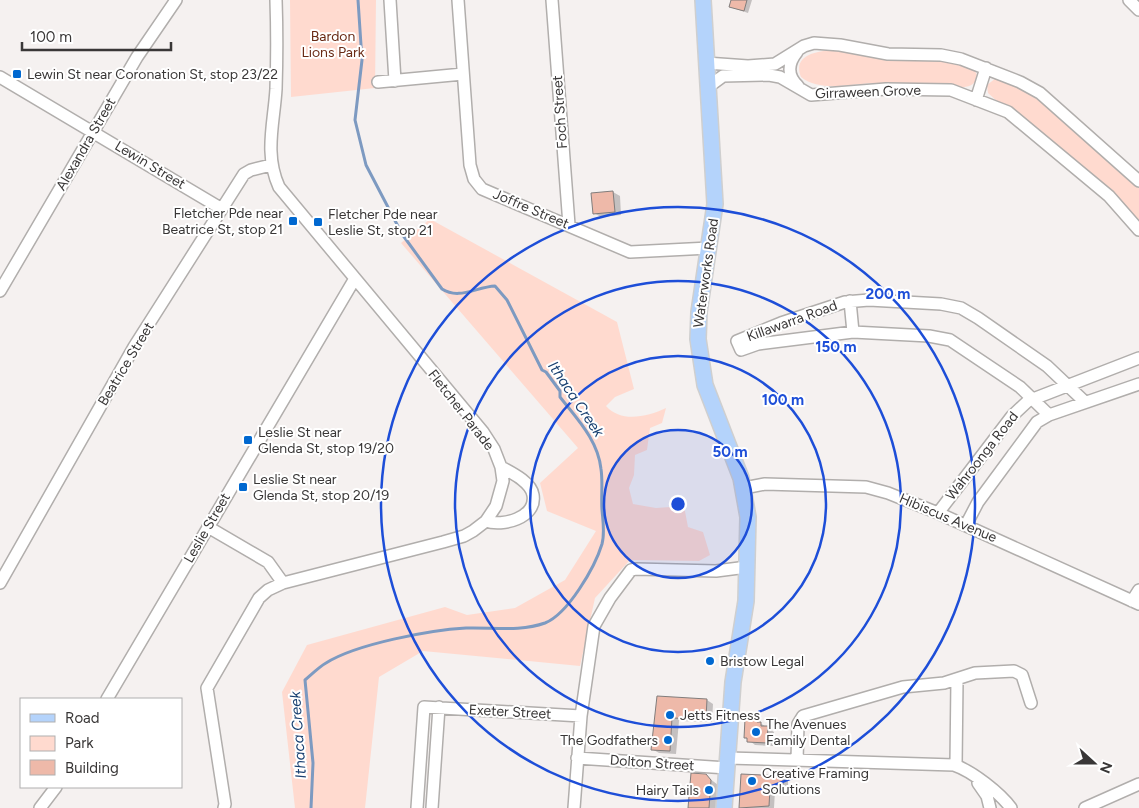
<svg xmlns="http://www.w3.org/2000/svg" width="1139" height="808" font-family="Figtree,sans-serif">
  <rect width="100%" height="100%" fill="#f5f1f0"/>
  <path fill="#ffdacf" d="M290 0H376L375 88 291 97Z
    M833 50C877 54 925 53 968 67 987 74 973 92 956 86 930 85 903 84 877 83 854 83 821 93 801 77 792 55 817 51 833 50Z
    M996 78 1036 96 1139 188V223C1108 189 1076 160 1040 132 1024 119 1003 108 988 93L987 85Z
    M430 219 617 322 634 389 615 397 606 406C621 423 647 417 666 408L662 423 650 428 647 450 635 455 634 475 629 488 633 504 656 508 684 506 688 527 703 532 710 555 699 561 630 560 595 598 580 666 423 651 379 677 365 808H295L282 692 307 645 445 607 467 615 515 608 565 580 596 531 547 511 540 483 578 448 401 243Z"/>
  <path fill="#0003" d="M732 0H752L748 13 730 7Z
    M613 192 620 196 621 215 601 217 594 213 593 194Z
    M658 697 707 700 713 704 712 722 679 721 676 754 659 753 652 749Z
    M757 721 774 732 773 746 755 745 745 737Z
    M705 775 718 785 716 808H689Z
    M743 775 783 777 788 780V786H784V791H775L774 808H740Z"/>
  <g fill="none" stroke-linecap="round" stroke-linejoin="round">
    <path stroke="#7d9ac1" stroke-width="3" d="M311 808 313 763 305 680C312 674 319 667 326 663 356 644 430 630 466 628 492 627 520 632 545 623 568 614 595 567 602 544 605 533 603 522 602 510 601 497 603 482 601 469 598 440 577 419 560 397V391L546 372 542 370 507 300 495 286C476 287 459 300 442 289L402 234 366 165 355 120 362 60 358 0"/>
  </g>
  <path fill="#eeb9a9" stroke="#817d7c" d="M731 0H747L744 11 729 7Z
    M613 191 615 212 593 214 591 193Z
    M657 696 707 699 706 719 672 718 670 751 651 750Z
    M745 719 758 720 757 722H761V726H768L767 743 747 742V738H744Z
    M691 773 706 774 711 780 709 808H688Z
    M741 774 783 776V784H779V789L770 788 769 806 739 808Z"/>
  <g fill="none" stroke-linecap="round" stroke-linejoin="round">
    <g stroke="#b1aeac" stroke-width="14">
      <path id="minor" d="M390 0 395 81
        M458 0 470 165 474 179 482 189 630 252 709 248
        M552 0 569 225
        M1129 0 1139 10
        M797 52C788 63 787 76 798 86
        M706 63 748 66 775 64 804 46 814 43 840 45 888 54 941 55 961 59 1020 82 1040 93 1139 181
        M0 77 222 209
        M378 82 463 74
        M708 87 723 76 769 75 780 77 811 95 886 89 951 90 1008 112 1109 196 1139 230
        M976 100 986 68
        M0 291 137 57 176 0
        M850 301 853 332
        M1049 415 1020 387 950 340 929 336 853 332 758 344 741 350 737 341 781 323 845 302 869 300 941 304 961 308 978 318 1047 366 1085 402
        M744 488 765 484 866 487 888 493 938 513 1139 604
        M938 513 1012 416 1028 401 1139 358
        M486 521C502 527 537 518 533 495 531 482 512 473 501 467
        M966 525 978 502 1037 422 1049 415 1139 384
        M208 527 268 562 283 583
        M0 583 134 347 244 174 251 170 271 165
        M1132 601 1139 590
        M107 699 354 280
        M577 758 727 768
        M728 758 954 765C972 771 1000 793 1011 808
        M797 760 798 724 803 716 903 687 944 683 975 673 1014 671 1022 675 1031 703
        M956 765 957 680
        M978 783 987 796 990 808
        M40 808 56 787
        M224 808 225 804 207 688 259 598 268 590 283 583 443 542 464 536 473 531 486 521 496 506 503 481 501 467 494 449 483 432 279 187C264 154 274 123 276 89 277 59 277 29 276 0
        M417 808 424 707 581 716
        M432 808 439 707
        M574 808 581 716 594 626 610 598 631 570 636 569 716 571 747 567
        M1085 808 1139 784"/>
    </g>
    <g stroke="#cfcfcf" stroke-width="18">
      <path id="major" d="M703 0 715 204 699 312 698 339 705 385 741 478 748 517 746 601 733 682 724 808"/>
    </g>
    <use href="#minor" stroke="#fff" stroke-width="11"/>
    <use href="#major" stroke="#b4d3fb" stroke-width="15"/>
  </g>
  <circle cx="678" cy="504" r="74" fill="#1d4ed8" fill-opacity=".12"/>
  <g fill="none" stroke="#1d4ed8" stroke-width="2.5">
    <circle cx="678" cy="504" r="74"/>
    <circle cx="678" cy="504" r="148"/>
    <circle cx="678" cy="504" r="223"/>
    <circle cx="678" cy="504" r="297"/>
  </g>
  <g fill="#0068d0" stroke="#fff" stroke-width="2">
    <rect x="12" y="69" width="10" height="10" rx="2.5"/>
    <rect x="288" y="216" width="10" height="10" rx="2.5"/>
    <rect x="313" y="217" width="10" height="10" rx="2.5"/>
    <rect x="243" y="435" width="10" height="10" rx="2.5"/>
    <rect x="238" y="482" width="10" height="10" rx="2.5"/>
    <circle cx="710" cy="661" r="5"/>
    <circle cx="670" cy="715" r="5"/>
    <circle cx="756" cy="732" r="5"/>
    <circle cx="668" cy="740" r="5"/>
    <circle cx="752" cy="781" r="5"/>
    <circle cx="709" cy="790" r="5"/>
  </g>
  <g text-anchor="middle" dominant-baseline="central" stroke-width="4" stroke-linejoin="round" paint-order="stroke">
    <g font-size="14" fill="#692a15" stroke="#fff">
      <text x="333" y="36">Bardon<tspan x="333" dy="16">Lions Park</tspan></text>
    </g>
    <g font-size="14" fill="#393737" stroke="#fff" text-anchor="start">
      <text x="27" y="74">Lewin St near Coronation St, stop 23/22</text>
      <text x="283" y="213" text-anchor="end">Fletcher Pde near<tspan x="283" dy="16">Beatrice St, stop 21</tspan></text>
      <text x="328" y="214">Fletcher Pde near<tspan x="328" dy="16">Leslie St, stop 21</tspan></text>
      <text x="258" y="432">Leslie St near<tspan x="258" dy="16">Glenda St, stop 19/20</tspan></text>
      <text x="253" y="479">Leslie St near<tspan x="253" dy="16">Glenda St, stop 20/19</tspan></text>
      <text x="720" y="661">Bristow Legal</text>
      <text x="680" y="715">Jetts Fitness</text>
      <text x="766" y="724">The Avenues<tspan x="766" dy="16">Family Dental</tspan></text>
      <text x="658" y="740" text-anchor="end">The Godfathers</text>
      <text x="762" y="773">Creative Framing<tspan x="762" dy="16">Solutions</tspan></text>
      <text x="699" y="790" text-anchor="end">Hairy Tails</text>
    </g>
    <g font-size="14" fill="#393737" stroke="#fff">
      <text transform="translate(868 92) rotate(-2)">Girraween Grove</text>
      <text transform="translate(560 112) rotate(-94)">Foch Street</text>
      <text transform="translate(86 144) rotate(-60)">Alexandra Street</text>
      <text transform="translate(150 165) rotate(31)">Lewin Street</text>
      <text transform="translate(531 209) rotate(23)">Joffre Street</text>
      <text transform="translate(706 273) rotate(-82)">Waterworks Road</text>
      <text transform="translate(792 321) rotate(-20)">Killawarra Road</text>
      <text transform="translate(126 364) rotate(-59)">Beatrice Street</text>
      <text transform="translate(461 410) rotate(52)">Fletcher Parade</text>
      <text transform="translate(982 456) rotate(-52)">Wahroonga Road</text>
      <text transform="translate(948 518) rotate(23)">Hibiscus Avenue</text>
      <text transform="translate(207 528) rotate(-60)">Leslie Street</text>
      <text transform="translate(510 712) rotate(3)">Exeter Street</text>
      <text transform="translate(652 763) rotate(4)">Dolton Street</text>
    </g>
    <g font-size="15" font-style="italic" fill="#194071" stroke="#fff">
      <text transform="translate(576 399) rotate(56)">Ithaca Creek</text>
      <text transform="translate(298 735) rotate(-94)">Ithaca Creek</text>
    </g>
  </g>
  <circle cx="678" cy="504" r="8" fill="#1d4ed8" stroke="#fff" stroke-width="2.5"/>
  <g font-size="15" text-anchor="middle" font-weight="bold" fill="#1d4ed8" stroke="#fff" stroke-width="4" stroke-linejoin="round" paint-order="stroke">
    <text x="888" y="299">200 m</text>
    <text x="836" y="352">150 m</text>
    <text x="783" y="405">100 m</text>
    <text x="730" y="457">50 m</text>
  </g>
  <rect x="20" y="698" width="162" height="90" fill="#ffffff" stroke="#b0afaf"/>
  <rect x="30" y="714" width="25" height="8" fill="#b4d3fb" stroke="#b0afaf"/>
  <text x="65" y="723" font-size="15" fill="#393737">Road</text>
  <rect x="30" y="736" width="25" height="15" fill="#ffdacf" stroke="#b0afaf"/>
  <text x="65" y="748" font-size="15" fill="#393737">Park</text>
  <rect x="30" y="760" width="25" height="15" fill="#eeb9a9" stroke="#b0afaf"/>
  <text x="65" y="773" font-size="15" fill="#393737">Building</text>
  <g transform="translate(1094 763) rotate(111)" stroke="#ffffff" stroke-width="4" paint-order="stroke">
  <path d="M0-4L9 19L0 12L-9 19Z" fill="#393737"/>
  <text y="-8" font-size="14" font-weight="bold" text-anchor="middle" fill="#393737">N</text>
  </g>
  <path d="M22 42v8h149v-8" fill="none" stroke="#393737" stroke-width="2.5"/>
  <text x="30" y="42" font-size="15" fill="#393737" stroke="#ffffff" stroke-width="4" paint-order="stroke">100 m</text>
</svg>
